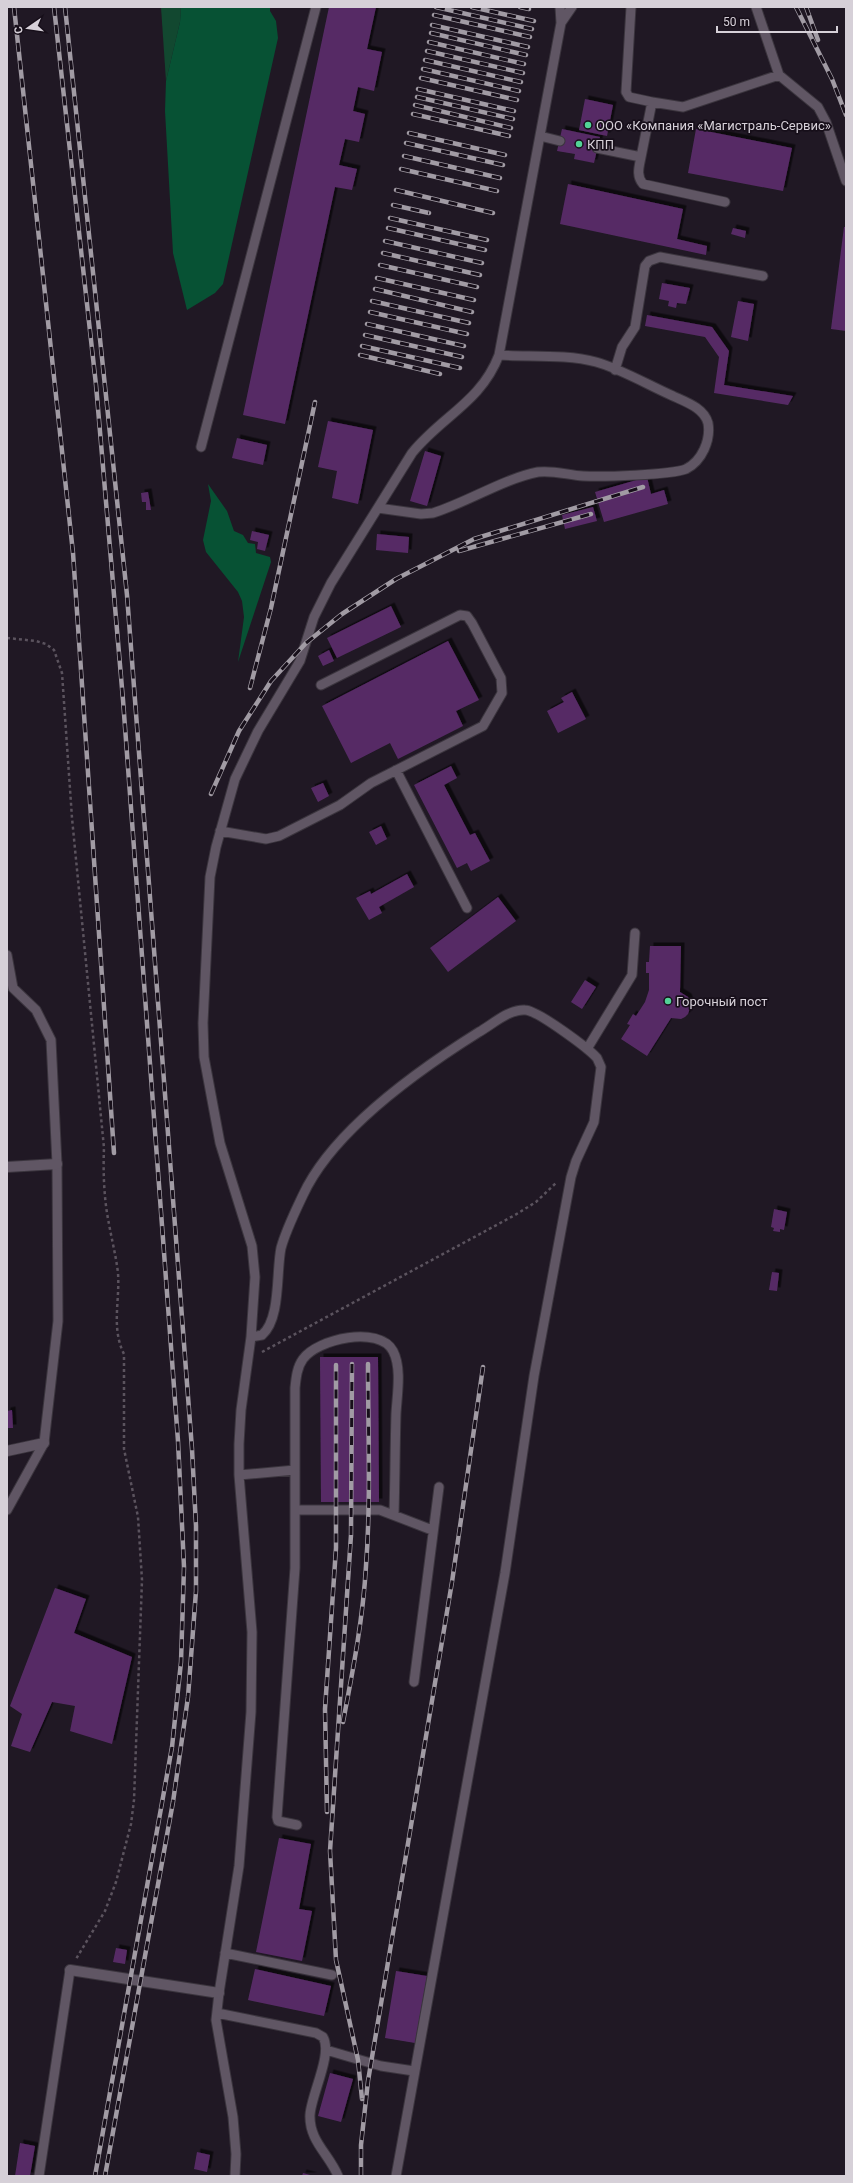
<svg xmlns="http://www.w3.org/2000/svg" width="853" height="2183" font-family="Roboto,sans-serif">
  <defs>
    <filter id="shadow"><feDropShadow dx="3.5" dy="-3.5" stdDeviation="0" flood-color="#0009"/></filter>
  </defs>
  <rect width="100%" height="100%" fill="#201824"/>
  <path fill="#124830" d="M161 7H181L180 22 166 81Z"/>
  <path fill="#075234" d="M181 7H270V11L276 21 278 38 223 284 215 293 187 310 173 253 165 111 166 81 180 22Z
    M208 484 227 511 234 531 243 535 248 543 255 544 256 553 270 557 271 562 238 662 244 617 242 601 238 592 206 552 203 540 211 501Z"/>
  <path fill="#562b65" filter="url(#shadow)" d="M329 7H376L367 49 382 52 374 91 358 87 353 111 365 114 359 142 345 139 339 165 357 169 352 190 335 187 285 424 243 415Z
    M585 99 613 105 607 136 579 130Z
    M562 129 600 137 594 163 574 159 575 154 557 151Z
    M696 129 792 148 783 191 688 173Z
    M568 184 683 209 677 239 707 246 706 255 560 224Z
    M844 227H846V331L831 329Z
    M733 228 746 231 745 238 731 234Z
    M662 283 690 288 686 304 677 303 676 308 668 306 669 301 659 299Z
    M738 301 754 304 748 341 731 337Z
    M647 315 712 327 729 351 724 385 793 396 788 405 714 393 719 357 705 337 645 326Z
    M328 421 373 430 358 504 332 498 337 471 318 467Z
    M237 438 267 445 263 465 232 458Z
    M425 451 441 456 427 506 410 501Z
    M647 477 651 494 664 490 668 504 604 522 595 492Z
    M148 492 151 510H146V502H142L141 493Z
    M593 507 597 521 565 529 562 515Z
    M252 531 269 535 265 551 257 549 258 542 250 540Z
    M377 534 409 537 408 553 376 550Z
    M391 606 401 627 337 658 327 638Z
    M448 641 479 700 456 711 463 726 398 759 390 743 351 763 322 706Z
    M329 650 334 661 323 666 318 656Z
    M572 692 586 719 558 733 547 711 564 702 561 698Z
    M451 766 457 778 444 785 470 835 475 833 490 861 471 871 467 863 457 868 414 785Z
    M323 783 329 796 318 802 311 788Z
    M381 826 387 839 376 845 369 832Z
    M407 874 414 887 379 907 382 913 369 920 356 898 370 891 371 894Z
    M498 897 516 921 448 972 430 948Z
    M650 946H681L680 992 688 997 691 1005 688 1014 685 1017 681 1019 671 1018 647 1056 621 1039 630 1025 627 1024 633 1014 636 1016 645 1002 649 990V973H646V962H649Z
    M585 980 596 987 582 1009 571 1002Z
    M774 1209 787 1212 784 1230 780 1229V1232L773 1231 774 1228 771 1227Z
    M772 1272 779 1273 777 1291 769 1290Z
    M320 1357H378L379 1502H321Z
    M12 1410 13 1428H7V1411Z
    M55 1588 86 1599 74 1633 132 1657 112 1744 70 1731 75 1706 52 1702 30 1752 11 1746 22 1714 10 1706Z
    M279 1838 311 1844 299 1909 312 1911 302 1961 256 1952Z
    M116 1948 127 1950 125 1964 113 1962Z
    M255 1969 331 1986 324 2016 248 2000Z
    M396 1971 427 1976 415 2043 385 2038Z
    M330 2073 353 2079 341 2122 318 2116Z
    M20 2143 35 2146 30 2176H15Z
    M197 2152 210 2155 207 2172 194 2169Z
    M303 2173 314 2176H302Z"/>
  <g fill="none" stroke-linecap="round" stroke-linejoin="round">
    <g stroke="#3b353e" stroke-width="11">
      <path id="lane" d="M560 7 561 23
        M756 7 779 75
        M652 102 683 107 779 75 818 107 826 122 846 181
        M540 136 560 141
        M597 148 641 157 652 102 629 97 626 92 631 7
        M641 157C639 167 636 176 643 184L725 202
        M615 370 622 347 635 327 645 266 649 261 660 257 763 276
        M201 447 316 7
        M378 508 421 514 433 513C468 502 503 479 538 472 553 470 568 475 583 476 601 477 671 475 686 469 702 461 711 440 708 423 704 408 686 402 673 396 650 386 619 368 596 362 567 354 529 357 499 355
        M396 770 467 908
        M220 831 266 839 279 836 340 805 371 783 483 726 502 693 501 678 472 623 467 616 460 615 321 685
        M7 955 13 988 36 1010 51 1040 57 1164 58 1321 44 1443 7 1510
        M587 1049 632 975 635 933
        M251 1337 262 1335C281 1319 276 1272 281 1248 286 1230 295 1212 303 1195 333 1130 420 1069 479 1032 493 1024 509 1009 525 1010 537 1010 588 1048 597 1058L601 1067 594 1122 576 1161 571 1177 534 1376 505 1573 396 2176
        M239 1475 295 1470
        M296 1510H380L432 1530
        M414 1682 439 1487
        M297 1825 278 1821 277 1817 295 1568V1388C296 1378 297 1367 303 1359 317 1339 379 1325 393 1351 402 1368 397 1395 396 1414 395 1447 395 1480 394 1514
        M225 1953 332 1975
        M217 2013 316 2033 323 2037C333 2054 311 2095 310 2115 309 2141 329 2154 338 2176
        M326 2050 381 2066 414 2071
        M39 2176 70 1970
        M235 2176 236 2154 233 2117 216 2020 219 1993 239 1866 251 1712 252 1632 239 1475V1444L241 1410 251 1337 255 1277 252 1246 220 1143 204 1057 203 1023 210 877 216 847 235 779 258 731 300 661 314 617 331 583 412 453C442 416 481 402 499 355L561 23 572 7"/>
    </g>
    <g stroke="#3b353e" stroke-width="12">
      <path id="street" d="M7 1167 57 1164
        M7 1451 44 1443
        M70 1970 219 1993"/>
    </g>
    <path stroke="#5b535e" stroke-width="2.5" stroke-dasharray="3 3" stroke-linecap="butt" d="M7 638 36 641 46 644 54 650 62 673 72 818 104 1148C103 1173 104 1200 109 1224 112 1241 116 1256 118 1273 120 1301 111 1328 124 1354V1449L138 1517 142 1580 134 1800 131 1824 116 1882 105 1911 76 1959
      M262 1352 515 1215 536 1202 557 1182"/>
    <use href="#lane" stroke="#605664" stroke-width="9"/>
    <use href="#street" stroke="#605664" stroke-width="10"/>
    <g stroke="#a19ba4" stroke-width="4.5">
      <path id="rail" d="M14 7 73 553 114 1153
        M54 7 96 385 123 700 178 1441 184 1567 181 1662 172 1747 95 2176
        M65 7 127 595 192 1449 196 1526V1591L188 1697 173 1802 105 2176
        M436 7 532 29
        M472 7 534 21
        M520 7 529 9
        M796 7 832 79 846 115
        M806 7 818 40
        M434 15 530 37
        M432 25 528 47
        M431 33 526 55
        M429 42 524 64
        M427 51 523 73
        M425 60 521 82
        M423 69 519 91
        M421 78 517 100
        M418 89 514 111
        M417 97 513 119
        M415 105 511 128
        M413 114 509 136
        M409 133 505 155
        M406 143 503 165
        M404 156 500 178
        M401 169 497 191
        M396 190 493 213
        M393 205 429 213
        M390 218 487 240
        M388 228 485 250
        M385 241 482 263
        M383 253 480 275
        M380 265 477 287
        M377 278 474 300
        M375 289 472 312
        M372 301 469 323
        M370 312 467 334
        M367 324 464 346
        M365 335 462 357
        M362 346 460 368
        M360 355 440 374
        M459 551 591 514
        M250 688 271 608 315 402
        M211 794 239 731 271 681 306 643 342 614 396 579 474 539 643 487
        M352 1364 351 1535 330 1851 336 1960 358 2060 362 2099
        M343 1722C353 1670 363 1619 366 1566 371 1499 368 1431 368 1364
        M327 1812 325 1709 336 1548V1365
        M361 2176V2145L368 2081 452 1582 483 1367"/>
    </g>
    <use href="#rail" stroke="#170f1a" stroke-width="3" stroke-dasharray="9" stroke-linecap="butt"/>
  </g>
  <g fill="#52d397" stroke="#170f1a" stroke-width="1.5">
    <circle cx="588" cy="125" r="4"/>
    <circle cx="579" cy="144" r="4"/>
    <circle cx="668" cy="1001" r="4"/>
  </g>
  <g text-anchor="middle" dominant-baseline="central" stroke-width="3.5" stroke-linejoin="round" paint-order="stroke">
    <g font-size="13" fill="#d6d0d8" stroke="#170f1a" text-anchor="start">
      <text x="596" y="125">ООО «Компания «Магистраль-Сервис»</text>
      <text x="587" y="144">КПП</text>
      <text x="676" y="1001">Горочный пост</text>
    </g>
  </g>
  <rect width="853" height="2183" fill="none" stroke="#d6d0d8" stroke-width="16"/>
  <g transform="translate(28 28) rotate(257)" stroke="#170f1a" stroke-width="3" paint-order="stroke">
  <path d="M0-3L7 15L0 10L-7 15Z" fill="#d6d0d8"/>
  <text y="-6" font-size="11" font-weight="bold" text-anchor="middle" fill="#d6d0d8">С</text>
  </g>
  <path d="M717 26v6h120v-6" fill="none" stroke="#d6d0d8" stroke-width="2"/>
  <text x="723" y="26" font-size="12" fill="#d6d0d8" stroke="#170f1a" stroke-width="3" paint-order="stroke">50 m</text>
</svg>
